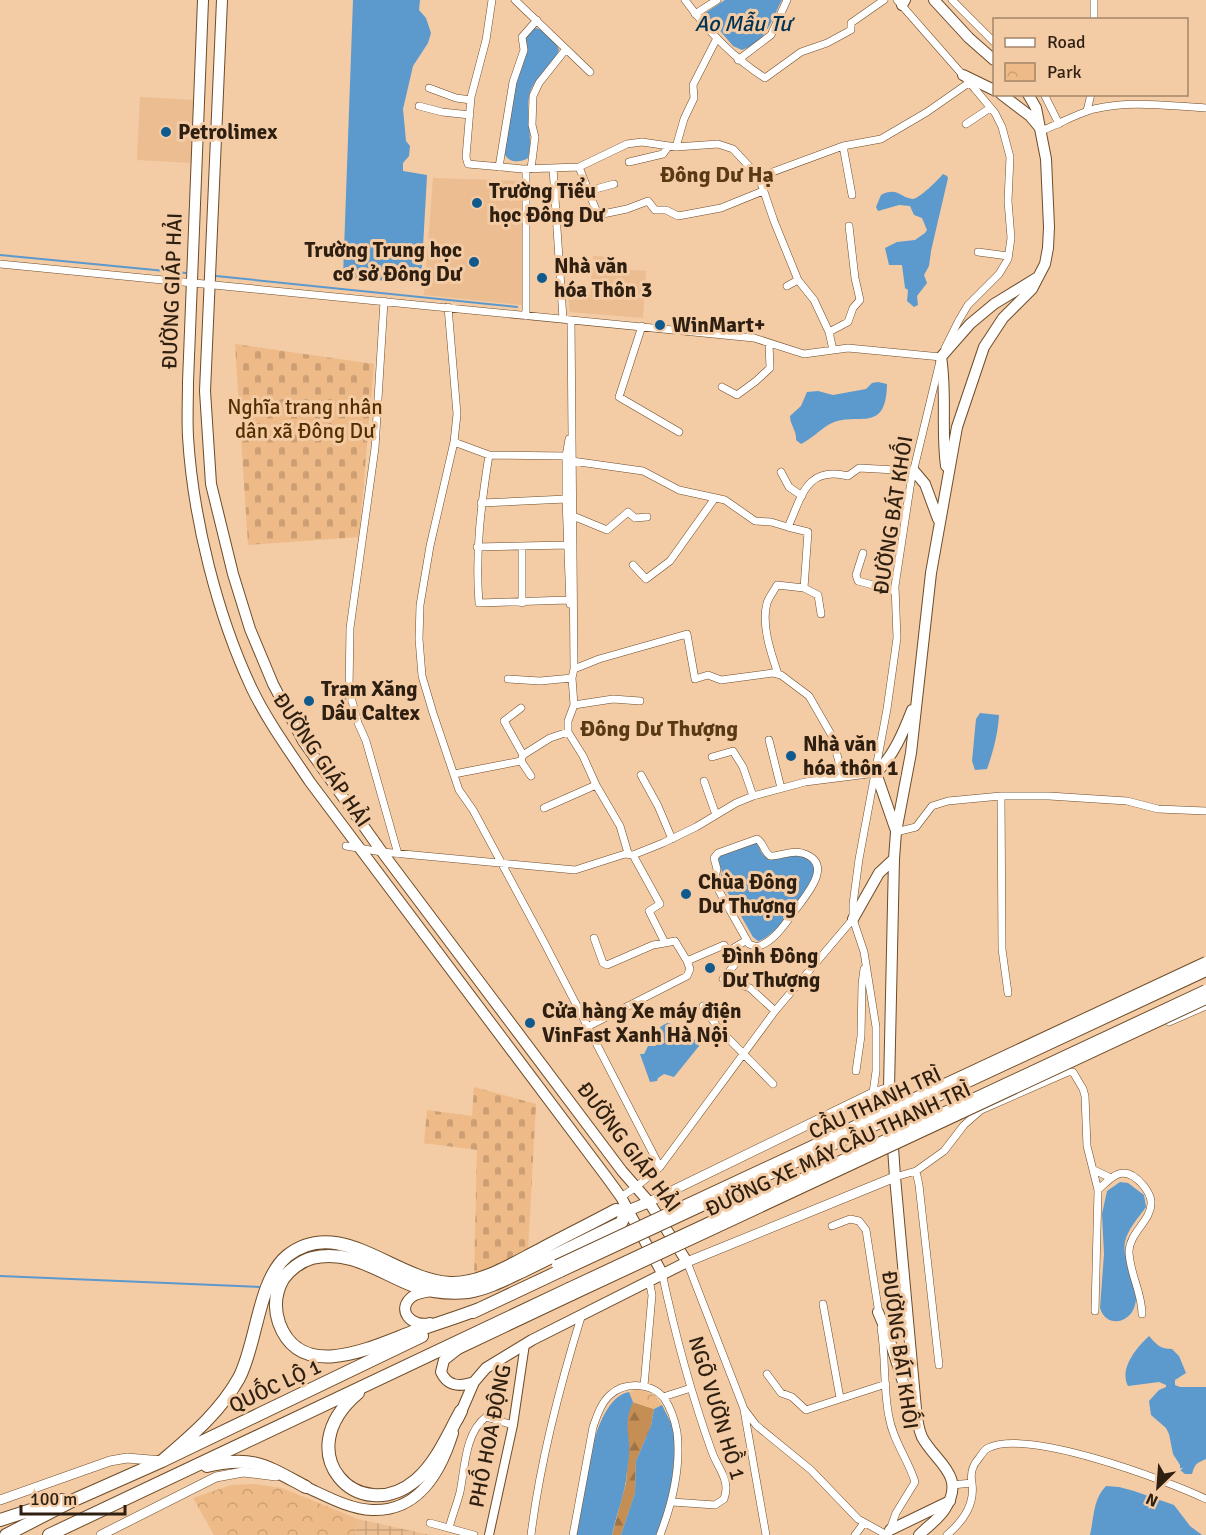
<svg xmlns="http://www.w3.org/2000/svg" width="1206" height="1535" font-family="Signika,sans-serif">
  <defs>
    <pattern id="industrial-grid" width="8" height="8" patternUnits="userSpaceOnUse" patternTransform="scale(1.5)"><rect width="8" height="8" fill="#ebbd91"/><path d="M0 4h8M4 0v8" fill="none" stroke="#caa27c"/></pattern>
    <pattern id="forest-firs" width="22" height="20" patternUnits="userSpaceOnUse" patternTransform="scale(1.5)"><rect width="22" height="20" fill="#c58e55"/><path d="M5 1l3.5 6h-7zM16 11l3.5 6h-7z" fill="#a07345"/></pattern>
    <pattern id="cemetery-stones" width="16" height="16" patternUnits="userSpaceOnUse" patternTransform="scale(1.5)"><rect width="16" height="16" fill="#eb8"/><path d="M2 7V4a2 2 0 0 1 4 0v3zM10 15v-3a2 2 0 0 1 4 0v3z" fill="#cca074"/></pattern>
    <pattern id="park-crowns" width="20" height="18" patternUnits="userSpaceOnUse" patternTransform="scale(1.5)"><rect width="20" height="18" fill="#eb8"/><path d="M2 6a3 3 0 1 1 6 0M12 15a3 3 0 1 1 6 0" fill="none" stroke="#cca074"/></pattern>
  </defs>
  <rect width="100%" height="100%" fill="#f3cba5"/>
  <path fill="#ebbd91" d="M140 97 196 100 192 163 137 160Z
    M433 178 522 181V305L424 295Z
    M593 256 610 257V268L646 271 643 318 570 312 568 295H590Z"/>
  <path fill="url(#industrial-grid)" d="M358 1519 430 1535H354Z"/>
  <path fill="url(#forest-firs)" d="M633 1402 654 1409 651 1426 636 1461 635 1493 621 1535H612L626 1483 629 1444 626 1431 627 1413Z"/>
  <path fill="url(#cemetery-stones)" d="M235 344 374 364 359 537 248 545Z
    M474 1087 536 1104 528 1250 474 1276 477 1150 424 1143 427 1110 472 1116Z"/>
  <path fill="url(#park-crowns)" d="M638 1389 654 1395 662 1405 654 1409 633 1402 629 1392Z
    M254 1484 282 1488 358 1519 354 1535H214L193 1498 231 1485Z"/>
  <path fill="#5c99cd" d="M353 0H420L419 10 426 18 431 33 428 43 413 66 403 109 406 141 410 146 409 156 403 163V171L427 175 421 283 343 278Z
    M725 0H782C771 20 767 42 742 50L733 46 705 13Z
    M536 28C545 30 556 41 559 50 553 66 536 75 530 92 524 114 534 136 528 158 520 163 508 163 504 153L524 39 530 31Z
    M943 174 947 176 948 178 931 251 929 266 924 275 927 283 917 296 918 305 914 307 907 301 908 290 905 288 902 265H889L885 248 897 242 915 240 925 233 927 230 922 218 914 215 910 206 899 205 878 211 876 207 881 195C897 186 902 199 913 199 920 198 938 180 943 174Z
    M878 382 887 384C886 437 856 409 828 425 819 431 811 439 801 444L796 440C797 431 790 425 790 416L801 406 807 392 818 391 833 395 866 389 872 383Z
    M980 713 999 715C998 734 993 752 987 769L975 770 972 761 976 719Z
    M756 842C760 846 760 854 766 857 777 863 800 844 813 864 823 878 774 939 758 941L753 937 720 879 722 872 718 860 720 855Z
    M667 1023C677 1024 681 1034 685 1042L696 1039 699 1046 674 1077 664 1074 658 1078 657 1081 650 1082 640 1054H644L648 1046H655L664 1040 660 1027Z
    M1120 1182 1128 1183 1144 1195 1146 1207C1139 1217 1127 1230 1125 1242 1121 1263 1141 1284 1135 1305 1130 1324 1106 1328 1100 1308L1104 1254 1102 1214 1107 1191Z
    M1149 1336C1157 1345 1160 1349 1172 1349L1179 1356 1186 1373 1175 1380V1385L1180 1387H1206V1459C1196 1464 1196 1462 1192 1474H1185L1180 1470V1465L1173 1454 1169 1434 1166 1428 1151 1415 1149 1401 1159 1390 1166 1387V1385L1159 1382 1128 1386C1119 1369 1136 1348 1149 1336Z
    M629 1392 633 1402C626 1417 627 1427 629 1443 630 1455 627 1469 626 1480 623 1499 616 1516 612 1535H576C582 1502 591 1398 629 1392Z
    M662 1405 674 1429V1460L671 1492 657 1535H621L635 1493 636 1461 651 1426 654 1409Z
    M1106 1486 1119 1487 1134 1491 1174 1505 1190 1526 1202 1535H1090C1094 1518 1093 1499 1106 1486Z"/>
  <g fill="none" stroke-linecap="round" stroke-linejoin="round">
    <path stroke="#5c99cd" stroke-width="2" d="M0 255 186 273
      M216 276 517 307
      M0 1276 259 1287"/>
    <g stroke="#6e4c28" stroke-width="8">
      <path id="minor" d="M492 0 486 40 471 97 466 157 468 164 523 169 579 167 627 144 642 142 676 147 718 144 733 149 759 177 843 146 881 139 927 112 970 82
        M515 0 590 72
        M685 0C707 30 733 58 765 78L801 52 827 43 851 30V23L884 0
        M897 0 975 89 995 113 1002 127 1010 157 1008 201 1011 238 1008 259 999 274 968 305 959 320 945 348
        M952 0 994 42
        M695 14 717 0
        M1094 20V0
        M738 60 771 35 787 0
        M429 88 456 98 471 100
        M1044 94 1059 124
        M419 106 442 112 470 115
        M1087 111 1091 94
        M966 124 990 108
        M1041 131C1059 124 1076 114 1094 109 1131 100 1168 106 1206 108
        M843 146 852 195
        M676 147 684 119 694 98 693 85 717 38
        M629 162 663 154 668 147
        M499 167 513 82 524 50 522 37 537 20
        M579 167 598 215 627 209 648 201 655 210H666L678 216 721 208 763 191
        M553 168 563 319
        M531 169 535 137 532 125 533 96 539 83 566 49
        M759 177 774 221 798 280 814 300 829 332 833 350
        M588 191 614 184
        M978 252 1008 256
        M0 264 754 338 804 354 848 348 941 357
        M787 286 798 280
        M384 301 375 448 350 628 349 690 358 723 366 741 398 854
        M448 307 457 414 454 442 430 546 420 605 419 639 422 676 433 713 459 790 473 810 545 944 660 1167
        M526 316V169
        M571 320 574 669 572 678 574 705 568 721V732L583 756 596 785 620 826 628 853
        M642 326 619 397 679 432
        M829 332 848 322 853 308 860 300 855 278 849 226
        M722 387 737 395 756 381 770 368 769 343
        M569 439 566 456V499L570 604
        M454 442 489 455 566 456
        M489 455C481 505 475 553 479 603L568 600
        M572 461 643 471 679 490 725 500 755 521 771 522 788 527C802 496 806 466 848 476L859 468 914 471
        M781 472 789 487 802 496
        M481 503 566 499
        M573 516 607 530 628 512 635 518 647 517
        M788 527 808 532 804 588
        M522 546V603
        M477 547 568 545
        M863 553 856 575 858 581 895 591
        M633 565 646 579 670 561 715 498
        M574 669 599 659 687 634 695 679 708 675 721 680 773 673 781 675 809 696 832 736 843 777
        M778 674C771 653 761 625 767 603 769 597 774 591 777 585L804 588 818 595 821 614
        M508 679 540 681 572 678
        M574 705 613 699 640 701
        M769 740 781 788
        M523 755 550 738 568 732
        M712 757 733 751 743 767 753 796
        M521 761 531 776
        M454 774 521 761 523 755 504 721 521 708
        M641 775 658 806 672 839
        M704 781 716 815
        M1001 796 1002 949 1008 993
        M544 808 596 785
        M896 832 916 827 932 806 948 801 1001 796H1049L1127 801 1158 809 1206 811
        M757 839C764 843 763 851 770 856 781 856 791 850 802 853 835 863 807 894 796 909 785 924 775 941 757 947L749 944 714 882 717 869 714 858 718 853Z
        M346 846 382 852 575 870 625 854 633 855 663 843 696 827 736 803 753 796 805 782 876 773
        M633 855 660 904 649 911 665 943 675 941 687 961 724 945 735 964 723 979 750 988 775 1011
        M594 938 603 963 607 965 653 945 665 943
        M727 952 747 940
        M703 1006 718 1028 773 1084
        M1169 1022 1206 1006
        M587 1027 687 976 690 969 687 961
        M856 1071 861 1036 862 984 864 969
        M873 1093 876 1071V1027L864 952 853 919V904L859 859 887 709 897 638 895 586 911 481 940 361
        M1094 1170 1111 1178
        M916 1171 944 1151 964 1125 981 1110 1068 1072H1073L1083 1089 1085 1096 1087 1146 1098 1190 1095 1311
        M895 1177 916 1171 919 1185 939 1365
        M1098 1190C1114 1174 1125 1164 1143 1185 1147 1190 1151 1196 1151 1202 1152 1220 1130 1232 1129 1251 1129 1272 1142 1292 1142 1314
        M621 1197 636 1187 660 1167 775 1011 853 919
        M832 1226 850 1219 859 1221 866 1230 879 1314
        M687 1262 744 1409 756 1425 811 1470 858 1519 887 1535
        M662 1273C675 1334 691 1394 712 1452 718 1469 731 1480 724 1499L715 1505 672 1502
        M823 1304 840 1398
        M881 1328C886 1357 883 1388 889 1417 893 1441 908 1459 915 1482L896 1513 888 1535
        M767 1374 781 1393 792 1397 806 1410 886 1384
        M644 1386 652 1295 649 1280
        M663 1397 691 1388
        M744 1410 766 1535
        M952 1485 972 1483C970 1473 972 1466 979 1458 982 1454 984 1450 988 1448 1027 1428 1166 1480 1206 1499
        M430 1523 474 1535
        M449 1528C452 1516 457 1504 460 1492 465 1467 465 1433 486 1417L513 1425
        M531 1535C540 1462 560 1385 582 1314
        M573 1535 593 1427C597 1416 601 1403 610 1395 624 1382 651 1382 664 1398 670 1407 675 1421 677 1432 681 1466 672 1504 660 1535
        M855 1535 864 1523
        M947 1535C963 1521 975 1505 972 1483"/>
    </g>
    <g stroke="#6e4c28" stroke-width="10">
      <path id="tertiary" d="M489 1535 513 1425 525 1344"/>
    </g>
    <g stroke="#6e4c28" stroke-width="10">
      <path id="secondary" d="M649 1202 873 1093 889 1088
        M687 1262 895 1177
        M0 1500 110 1461 127 1458 162 1461
        M101 1535 216 1477 243 1472 276 1476"/>
    </g>
    <g stroke="#6e4c28" stroke-width="12">
      <path id="primary" d="M934 0 969 38 994 60
        M902 5 905 0
        M963 75 994 90
        M1001 94 1030 116 1040 128
        M946 466C941 430 947 393 941 357L970 324 994 304 1038 277
        M914 471 925 484 938 519
        M895 828 876 773C894 755 903 733 912 710
        M853 919 879 873 894 859
        M878 1312 889 1338 908 1398 916 1409
        M449 1351 458 1349 572 1295
        M890 1530 950 1501
        M919 1535C928 1526 939 1519 945 1509 967 1475 935 1462 922 1437 918 1428 917 1419 916 1409L895 1177 889 1088 894 859 896 832 911 753 931 573 957 427 984 347 1003 318 1032 289 1045 264 1048 248 1049 227 1046 159 1036 108 1028 94"/>
    </g>
    <g stroke="#6e4c28" stroke-width="12">
      <path id="trunk" d="M203 0 188 382C188 400 187 418 188 437 193 518 217 615 252 689 268 722 290 752 310 782L608 1179 621 1197 662 1273
        M222 0 205 391 211 484 233 574 250 629 273 684 303 741 382 852 622 1171 649 1202 687 1262 532 1340 486 1368 474 1382 458 1419
        M627 1211 649 1202
        M430 1323C411 1328 395 1309 413 1296 418 1293 425 1292 431 1291
        M458 1349 444 1360 441 1372C448 1387 460 1387 474 1382
        M306 1487C326 1496 349 1509 372 1510 418 1512 441 1472 453 1433"/>
    </g>
    <g stroke="#6e4c28" stroke-width="14">
      <path id="motorway" d="M473 1312 560 1271
        M358 1393C287 1453 359 1528 416 1480 437 1462 448 1434 461 1411
        M162 1461C191 1436 220 1412 239 1378 257 1344 258 1280 287 1256 339 1214 396 1281 450 1283 483 1284 515 1262 543 1248 567 1235 592 1223 616 1210L627 1211 621 1223C589 1239 556 1255 523 1271 506 1279 487 1289 468 1292 450 1294 432 1292 414 1286 380 1273 351 1249 312 1258 301 1261 289 1270 283 1279 275 1293 274 1308 279 1323 301 1384 374 1346 415 1331 436 1324 458 1317 479 1309
        M207 1466C253 1455 266 1466 306 1487
        M0 1520 62 1500
        M6 1535 74 1500 162 1461 422 1336
        M49 1535 569 1289"/>
    </g>
    <use href="#minor" stroke="#fff" stroke-width="7"/>
    <use href="#tertiary" stroke="#fff" stroke-width="8"/>
    <use href="#secondary" stroke="#fff" stroke-width="9"/>
    <use href="#primary" stroke="#fff" stroke-width="10"/>
    <use href="#trunk" stroke="#fff" stroke-width="10"/>
    <use href="#motorway" stroke="#fff" stroke-width="12"/>
    <g stroke="#6e4c28" stroke-width="12" stroke-linecap="butt">
      <path id="primary-bridge" d="M557 1265 1206 962
        M572 1295 1206 999"/>
    </g>
    <g stroke="#6e4c28" stroke-width="14" stroke-linecap="butt">
      <path id="motorway-bridge" d="M560 1271 1206 970
        M569 1289 1206 991"/>
    </g>
    <use href="#primary-bridge" stroke="#fff" stroke-width="10"/>
    <use href="#motorway-bridge" stroke="#fff" stroke-width="12"/>
  </g>
  <g fill="#115a8e" stroke="#f3cba5" stroke-width="2">
    <circle cx="166" cy="132" r="6"/>
    <circle cx="477" cy="203" r="6"/>
    <circle cx="474" cy="262" r="6"/>
    <circle cx="542" cy="278" r="6"/>
    <circle cx="660" cy="325" r="6"/>
    <circle cx="309" cy="701" r="6"/>
    <circle cx="791" cy="756" r="6"/>
    <circle cx="686" cy="894" r="6"/>
    <circle cx="710" cy="968" r="6"/>
    <circle cx="530" cy="1023" r="6"/>
  </g>
  <g text-anchor="middle" dominant-baseline="central" stroke-width="6" stroke-linejoin="round" paint-order="stroke">
    <g font-size="21" font-weight="bold" fill="#2e1f10" stroke="#f3cba5" text-anchor="start">
      <text x="178" y="132">Petrolimex</text>
      <text x="489" y="191">Trường Tiểu<tspan x="489" dy="24">học Đông Dư</tspan></text>
      <text x="462" y="250" text-anchor="end">Trường Trung học<tspan x="462" dy="24">cơ sở Đông Dư</tspan></text>
      <text x="554" y="266">Nhà văn<tspan x="554" dy="24">hóa Thôn 3</tspan></text>
      <text x="672" y="325">WinMart+</text>
      <text x="321" y="689">Trạm Xăng<tspan x="321" dy="24">Dầu Caltex</tspan></text>
      <text x="803" y="744">Nhà văn<tspan x="803" dy="24">hóa thôn 1</tspan></text>
      <text x="698" y="882">Chùa Đông<tspan x="698" dy="24">Dư Thượng</tspan></text>
      <text x="722" y="956">Đình Đông<tspan x="722" dy="24">Dư Thượng</tspan></text>
      <text x="542" y="1011">Cửa hàng Xe máy điện<tspan x="542" dy="24">VinFast Xanh Hà Nội</tspan></text>
    </g>
    <g font-size="21" fill="#2e1f10" stroke="#f3cba5">
      <text transform="translate(172 291) rotate(-88)">ĐƯỜNG GIÁP HẢI</text>
      <text transform="translate(893 515) rotate(-81)">ĐƯỜNG BÁT KHỐI</text>
      <text transform="translate(322 760) rotate(56)">ĐƯỜNG GIÁP HẢI</text>
      <text transform="translate(875 1103) rotate(-25)">CẦU THANH TRÌ</text>
      <text transform="translate(629 1147) rotate(53)">ĐƯỜNG GIÁP HẢI</text>
      <text transform="translate(838 1149) rotate(-25)">ĐƯỜNG XE MÁY CẦU THANH TRÌ</text>
      <text transform="translate(900 1350) rotate(82)">ĐƯỜNG BÁT KHỐI</text>
      <text transform="translate(275 1386) rotate(-25)">QUỐC LỘ 1</text>
      <text transform="translate(717 1408) rotate(73)">NGÕ VƯỜN HỒ 1</text>
      <text transform="translate(490 1436) rotate(-79)">PHỐ HOA ĐỘNG</text>
    </g>
    <g font-size="21" fill="#542f00" stroke="#f3cba5">
      <text x="305" y="407">Nghĩa trang nhân<tspan x="305" dy="24">dân xã Đông Dư</tspan></text>
    </g>
    <g font-size="22" font-style="italic" fill="#003254" stroke="#f3cba5">
      <text x="743" y="23">Ao Mẫu Tư</text>
    </g>
    <g font-size="22" font-weight="bold" fill="#5a3915" stroke="#f3cba5">
      <text x="717" y="174">Đông Dư Hạ</text>
      <text x="659" y="728">Đông Dư Thượng</text>
    </g>
  </g>
  <rect x="993" y="18" width="195" height="78" fill="#f3cba5" stroke="#a48669" stroke-width="1.5"/>
  <rect x="1005" y="38" width="30" height="9" fill="#ffffff" stroke="#a48669" stroke-width="1.5"/>
  <text x="1047" y="48" font-size="18" fill="#2e1f10">Road</text>
  <rect x="1005" y="63" width="30" height="18" fill="url(#park-crowns)" stroke="#a48669" stroke-width="1.5"/>
  <text x="1047" y="78" font-size="18" fill="#2e1f10">Park</text>
  <g transform="translate(1158 1487) rotate(205)" stroke="#f3cba5" stroke-width="4.5" paint-order="stroke">
  <path d="M0-4.5L10 22L0 15L-10 22Z" fill="#2e1f10"/>
  <text y="-9" font-size="16" font-weight="bold" text-anchor="middle" fill="#2e1f10">N</text>
  </g>
  <path d="M21 1505v9h104v-9" fill="none" stroke="#2e1f10" stroke-width="3"/>
  <text x="30" y="1505" font-size="18" fill="#2e1f10" stroke="#f3cba5" stroke-width="4.5" paint-order="stroke">100 m</text>
</svg>
